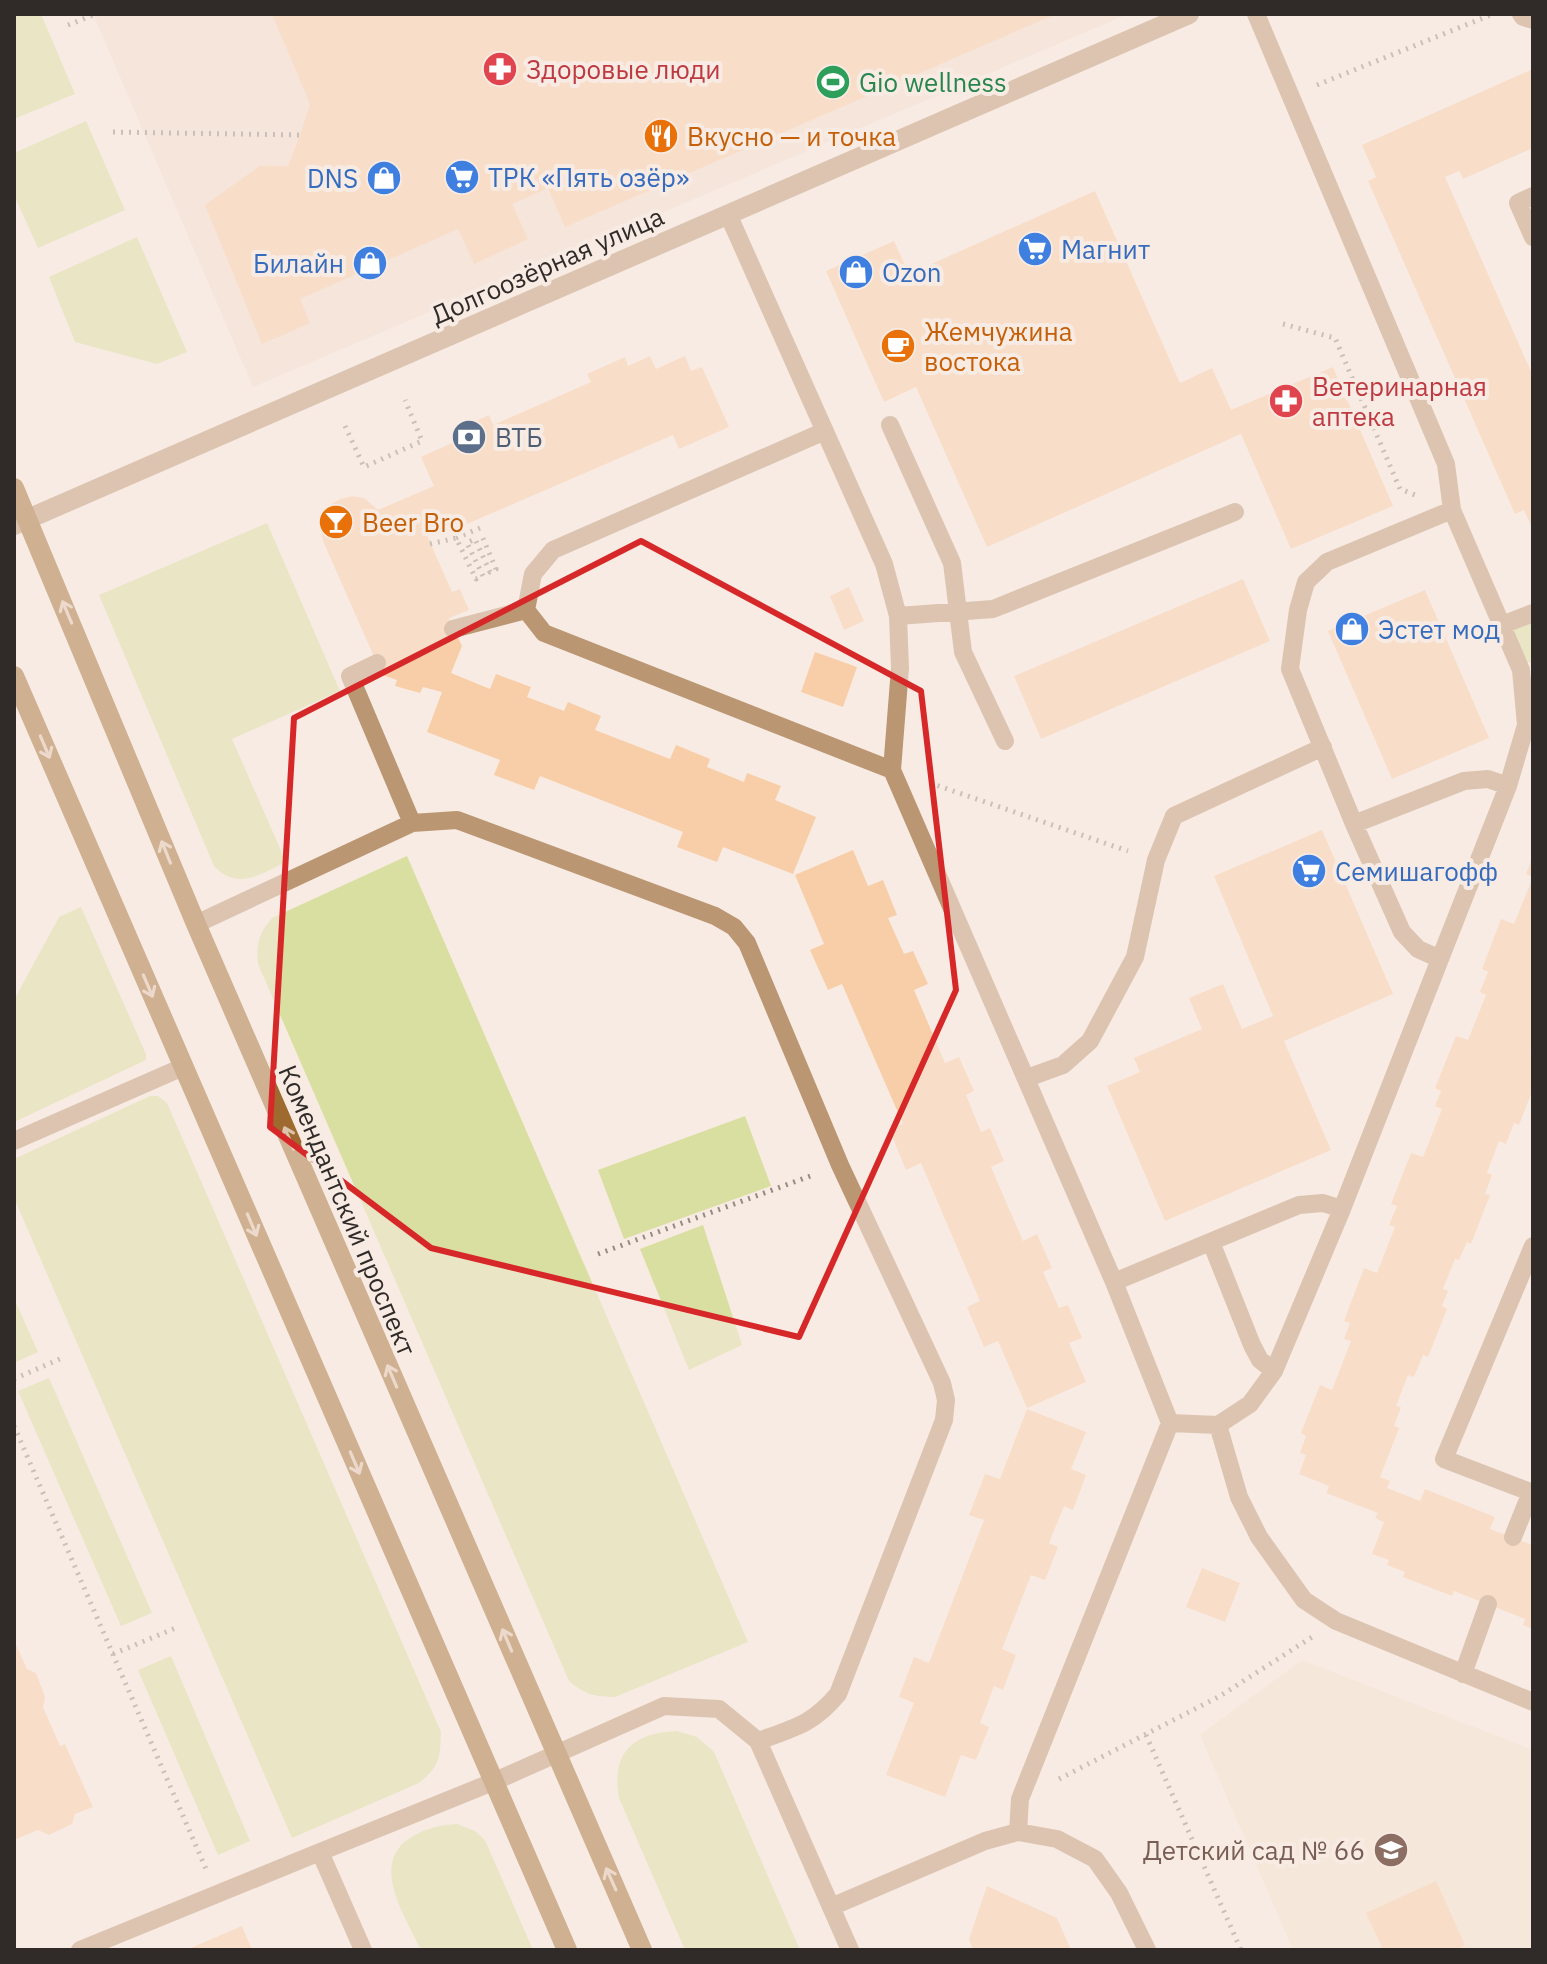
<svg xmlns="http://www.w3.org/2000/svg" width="1547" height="1964" font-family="'IBM Plex Sans',sans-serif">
  <rect width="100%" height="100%" fill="#f8ebe3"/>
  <path fill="#f1ddd0" d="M93 14H1128L253 387Z"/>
  <path fill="#f1e2cf" d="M1302 1660 1533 1750V1950H1293L1200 1735Z"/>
  <path fill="#d9dfa0" d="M14 14H41L75 94 14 119Z
    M86 121 125 210 38 248 14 195V153Z
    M137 237 187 352 157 364 75 342 49 277Z
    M267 523 340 691 232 739 286 862C261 874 237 891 214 866L99 595Z
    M1533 620V662L1524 663 1511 628Z
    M407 856 748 1642 615 1697C595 1697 584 1694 569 1681L258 964C256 944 259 933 272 918Z
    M81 907 146 1054V1060L14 1122V1000L59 917Z
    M150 1096H158L167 1103 441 1732C440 1758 440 1766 419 1783L292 1838 14 1198V1159Z
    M745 1116 771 1186 624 1239 598 1170Z
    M703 1225 742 1345 689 1370 640 1249Z
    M14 1298 38 1352 14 1363Z
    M49 1378 152 1613 121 1626 18 1391Z
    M171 1656 250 1841 218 1855 138 1670Z
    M677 1731 697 1737 714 1752 800 1950H685L619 1798C611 1752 633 1733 677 1731Z
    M457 1824 475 1831 485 1840 533 1950H421C406 1918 369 1864 410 1838 426 1828 439 1825 457 1824Z"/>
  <path fill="#f8cea8" d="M272 14H1056L565 227 548 188 512 204 528 239 474 264 458 229 300 299 310 323 262 344 205 205 260 166H288L300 135 310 104Z
    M1533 69V148L1463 179 1459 171 1445 177 1533 376V530L1524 510 1515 514 1368 181 1376 177 1362 145Z
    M1095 191 1180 383 1212 368 1231 410 1333 367 1393 506 1291 549 1241 434 987 547 916 387 884 402 826 271 894 241 909 274Z
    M650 356 656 369 685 356 691 371 702 367 729 427 679 449 673 435 453 530 450 523 426 533 452 592 460 589 469 610 449 618 462 646 451 673 490 689 496 674 531 687 527 697 564 711 568 702 601 716 595 730 670 759 676 745 710 759 707 767 744 782 747 773 781 786 775 800 816 817 793 874 723 847 717 862 677 847 683 832 540 776 534 790 494 775 500 760 427 732 442 692 423 687 420 693 395 686 397 680 382 675 323 541 321 529 323 516 330 505 340 499 352 496 364 498 378 510 434 486 421 457 456 441 452 432 489 415 493 425 591 382 587 374 625 357 628 366Z
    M1243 579 1270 641 1041 739 1014 676Z
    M849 587 864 621 844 630 830 596Z
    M1425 590 1489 738 1392 779 1328 631Z
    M815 652 857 667 843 707 801 692Z
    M1322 830 1393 994 1284 1041 1331 1150 1165 1221 1107 1086 1140 1072 1134 1058 1202 1029 1189 998 1223 984 1242 1029 1273 1016 1214 876Z
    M853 850 868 886 883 880 897 915 888 918 904 954 913 951 928 984 914 990 945 1063 959 1057 974 1091 966 1095 981 1132 990 1128 1004 1161 991 1167 1023 1241 1037 1234 1052 1268 1043 1272 1059 1308 1068 1305 1082 1338 1069 1343 1086 1382 1027 1408 998 1341 984 1347 967 1307 980 1301 921 1163 906 1170 889 1129 903 1124 842 984 828 990 810 950 824 944 795 875Z
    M1533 856V1046L1530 1054 1533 1055 1531 1073 1533 1074V1089L1519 1125 1514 1123 1506 1144 1499 1141 1487 1173 1492 1175 1485 1194 1490 1195 1471 1244 1467 1242 1459 1260 1455 1259 1443 1289 1448 1291 1442 1306 1447 1309 1428 1357 1423 1355 1414 1377 1408 1375 1396 1406 1401 1407 1394 1426 1399 1428 1380 1477 1390 1481 1387 1488 1420 1501 1425 1489 1495 1517 1490 1529 1533 1545V1629L1523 1625 1525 1619 1454 1591 1452 1596 1403 1577 1405 1572 1387 1565 1389 1560 1372 1554 1384 1522 1375 1518 1378 1513 1326 1493 1329 1486 1299 1474 1306 1455 1300 1453 1306 1436 1301 1433 1320 1385 1332 1390 1351 1341 1344 1339 1350 1323 1344 1321 1364 1268 1377 1273 1395 1227 1389 1225 1397 1206 1391 1204 1411 1153 1423 1157 1442 1109 1435 1106 1441 1091 1435 1088 1456 1036 1468 1040 1486 995 1480 992 1488 972 1482 969 1501 919 1514 924 1533 877 1526 874Z
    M1027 1409 1086 1432 1071 1469 1086 1475 1073 1510 1064 1506 1049 1543 1058 1547 1045 1580 1031 1575 1002 1649 1016 1655 1003 1690 994 1686 980 1723 989 1727 976 1760 961 1755 945 1797 886 1775 914 1703 899 1697 914 1657 929 1663 984 1520 969 1515 985 1474 1000 1479Z
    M1202 1568 1240 1583 1225 1622 1186 1607Z
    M14 1640 27 1669 36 1673 45 1697 43 1707 60 1746 65 1744 93 1807 75 1814 72 1824 49 1835 38 1830 14 1840Z
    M1436 1881 1465 1945 1457 1950H1383L1366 1913Z
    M987 1886 1057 1918 1071 1950H973L969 1939Z
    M242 1926 252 1950H186Z"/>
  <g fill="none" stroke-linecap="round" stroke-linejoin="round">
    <path stroke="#948b85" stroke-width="5" stroke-dasharray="2 6" stroke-linecap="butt" d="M68 25 96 14
      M1317 85 1493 14
      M113 132 300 135
      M1283 324 1335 338 1400 489 1415 495
      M345 426 364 467 422 441 405 400
      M456 538 480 528
      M430 544 456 538 476 579 483 576 467 543 475 539 490 572 496 569 482 536
      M930 783 1128 851
      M598 1254 813 1175
      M14 1379 62 1358
      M14 1426 206 1869
      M113 1654 178 1627
      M1146 1735 1241 1950
      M1059 1779 1220 1696 1312 1637"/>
    <path stroke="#ba9672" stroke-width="18" d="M1521 14 1523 17 1533 20
      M1533 196 1518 203 1533 237
      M728 214 884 564 898 616 900 668 892 770 1114 1282 1170 1423 1020 1799 1018 1832
      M890 425 952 563 963 652 1005 741
      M825 431 553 550 533 574 526 610 544 633 892 770
      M898 616 993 609 1235 512
      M1502 625 1533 613
      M453 629 526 610
      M377 663 350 676 412 823
      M1354 824 1464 781 1488 779 1508 786
      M196 924 412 823 457 820 715 916 734 927 747 943 840 1165 942 1383 946 1400 944 1420 838 1694C813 1724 795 1728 758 1741
      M1440 959 1418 949 1402 932 1354 824 1290 669 1298 610 1306 582 1327 562 1452 510
      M1027 1078 1063 1065 1090 1041 1135 957 1156 860 1174 816 1323 747
      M14 1141 183 1067
      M1211 1242 1252 1345 1260 1360 1274 1371
      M1533 1246 1444 1459 1533 1493
      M1114 1282 1299 1205 1323 1203 1342 1209
      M1170 1423 1218 1425 1250 1404 1274 1371 1342 1209 1440 959 1508 786 1526 725 1521 670 1452 510 1446 464 1256 14
      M1218 1425 1239 1497 1259 1537 1304 1600 1336 1621 1533 1702
      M1513 1537 1531 1492
      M1463 1674 1488 1604
      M831 1907 985 1841 1018 1832 1057 1839 1095 1859 1119 1893 1147 1950
      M80 1950 320 1852
      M363 1950 320 1852 493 1782 664 1706 719 1709 758 1741 850 1950"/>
    <path stroke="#ba9672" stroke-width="20" d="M14 525 1189 14"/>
    <path stroke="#9e6a2f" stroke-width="20" d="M14 488 196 924 642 1950
      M14 676 567 1950"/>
  </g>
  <defs><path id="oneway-shaft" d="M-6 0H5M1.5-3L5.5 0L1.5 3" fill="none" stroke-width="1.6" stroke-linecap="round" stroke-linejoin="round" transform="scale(2)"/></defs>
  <g stroke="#ddc4ad">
    <use href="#oneway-shaft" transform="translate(67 612) rotate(-113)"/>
    <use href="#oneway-shaft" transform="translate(45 747) rotate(67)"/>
    <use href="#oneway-shaft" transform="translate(166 852) rotate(-112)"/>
    <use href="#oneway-shaft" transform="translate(148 986) rotate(67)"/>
    <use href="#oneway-shaft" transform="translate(289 1138) rotate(-113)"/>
    <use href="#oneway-shaft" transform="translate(252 1225) rotate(67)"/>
    <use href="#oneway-shaft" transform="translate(392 1376) rotate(-113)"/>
    <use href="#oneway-shaft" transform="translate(355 1463) rotate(67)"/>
    <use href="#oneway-shaft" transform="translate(507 1640) rotate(-113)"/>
    <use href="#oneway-shaft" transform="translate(611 1879) rotate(-114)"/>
  </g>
  <path d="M0 0H1547V1964H0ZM641 541 921 691 956 990 799 1337 431 1248 270 1127 294 718Z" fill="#f8ebe3" fill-opacity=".55" fill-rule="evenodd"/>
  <path fill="none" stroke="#d62828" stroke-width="6" stroke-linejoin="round" d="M641 541 921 691 956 990 799 1337 431 1248 270 1127 294 718Z"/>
  <defs>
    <g id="pharmacy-disc" transform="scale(1.8)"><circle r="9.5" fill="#e0444e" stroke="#f8ebe3"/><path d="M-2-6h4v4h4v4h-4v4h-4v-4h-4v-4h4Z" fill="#fff"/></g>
    <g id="stadium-disc" transform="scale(1.8)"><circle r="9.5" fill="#2e9e5b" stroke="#f8ebe3"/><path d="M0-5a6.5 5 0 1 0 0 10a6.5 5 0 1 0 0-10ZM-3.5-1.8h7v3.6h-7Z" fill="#fff"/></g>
    <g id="restaurant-disc" transform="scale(1.8)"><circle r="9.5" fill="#e8710a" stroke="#f8ebe3"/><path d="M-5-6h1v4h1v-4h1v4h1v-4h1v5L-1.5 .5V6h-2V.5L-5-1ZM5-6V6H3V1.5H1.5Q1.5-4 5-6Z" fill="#fff"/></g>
    <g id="supermarket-disc" transform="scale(1.8)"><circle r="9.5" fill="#3f7fe0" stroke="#f8ebe3"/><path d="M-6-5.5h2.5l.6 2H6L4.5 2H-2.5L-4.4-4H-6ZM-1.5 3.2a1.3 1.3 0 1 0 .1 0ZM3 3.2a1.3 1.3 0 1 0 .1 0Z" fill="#fff"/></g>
    <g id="shop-disc" transform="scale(1.8)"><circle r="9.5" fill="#3f7fe0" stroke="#f8ebe3"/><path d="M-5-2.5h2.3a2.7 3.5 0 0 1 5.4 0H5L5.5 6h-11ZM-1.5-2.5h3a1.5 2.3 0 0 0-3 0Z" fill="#fff"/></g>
    <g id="cafe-disc" transform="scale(1.8)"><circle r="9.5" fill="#e8710a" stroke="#f8ebe3"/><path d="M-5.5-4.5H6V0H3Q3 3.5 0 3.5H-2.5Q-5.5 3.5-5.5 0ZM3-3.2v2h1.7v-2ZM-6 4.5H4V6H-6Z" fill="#fff"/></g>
    <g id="bank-disc" transform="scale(1.8)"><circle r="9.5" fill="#5c6f8a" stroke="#f8ebe3"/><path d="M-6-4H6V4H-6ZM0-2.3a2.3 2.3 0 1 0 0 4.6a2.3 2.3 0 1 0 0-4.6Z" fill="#fff"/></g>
    <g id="bar-disc" transform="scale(1.8)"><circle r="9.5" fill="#e8710a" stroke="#f8ebe3"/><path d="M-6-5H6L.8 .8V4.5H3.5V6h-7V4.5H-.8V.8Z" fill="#fff"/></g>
    <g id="school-disc" transform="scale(1.8)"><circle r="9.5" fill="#8d6e63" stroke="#f8ebe3"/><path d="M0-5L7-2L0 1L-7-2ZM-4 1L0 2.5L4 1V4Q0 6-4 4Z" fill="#fff"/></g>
  </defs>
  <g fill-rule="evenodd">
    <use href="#pharmacy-disc" x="500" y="69"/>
    <use href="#stadium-disc" x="833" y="82"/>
    <use href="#restaurant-disc" x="661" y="136"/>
    <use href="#supermarket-disc" x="462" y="177"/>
    <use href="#shop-disc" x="384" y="178"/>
    <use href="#supermarket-disc" x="1035" y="249"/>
    <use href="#shop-disc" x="370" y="263"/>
    <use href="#shop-disc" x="856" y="272"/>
    <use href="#cafe-disc" x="898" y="346"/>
    <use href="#pharmacy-disc" x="1286" y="401"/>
    <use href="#bank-disc" x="469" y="437"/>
    <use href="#bar-disc" x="336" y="522"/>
    <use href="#shop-disc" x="1352" y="629"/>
    <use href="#supermarket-disc" x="1309" y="871"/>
    <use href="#school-disc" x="1391" y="1850"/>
  </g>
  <g text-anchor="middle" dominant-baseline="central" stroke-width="8" stroke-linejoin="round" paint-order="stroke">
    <g font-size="26" fill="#be3a42" stroke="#f8ebe3" text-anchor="start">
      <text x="526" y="69">Здоровые люди</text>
      <text x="1312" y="386">Ветеринарная<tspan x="1312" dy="30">аптека</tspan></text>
    </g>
    <g font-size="26" fill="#27864d" stroke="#f8ebe3" text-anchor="start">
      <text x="859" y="82">Gio wellness</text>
    </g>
    <g font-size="26" fill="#c56008" stroke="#f8ebe3" text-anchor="start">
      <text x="687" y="136">Вкусно — и точка</text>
      <text x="924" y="331">Жемчужина<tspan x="924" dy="30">востока</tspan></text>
      <text x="362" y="522">Beer Bro</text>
    </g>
    <g font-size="26" fill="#366cbe" stroke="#f8ebe3" text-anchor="start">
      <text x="488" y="177">ТРК «Пять озёр»</text>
      <text x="358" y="178" text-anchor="end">DNS</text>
      <text x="1061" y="249">Магнит</text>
      <text x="344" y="263" text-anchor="end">Билайн</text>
      <text x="882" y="272">Ozon</text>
      <text x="1378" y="629">Эстет мод</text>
      <text x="1335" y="871">Семишагофф</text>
    </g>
    <g font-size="26" fill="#302b28" stroke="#f8ebe3">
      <text transform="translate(547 265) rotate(-24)">Долгоозёрная улица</text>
      <text transform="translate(348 1210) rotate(67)">Комендантский проспект</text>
    </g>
    <g font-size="26" fill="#4e5e75" stroke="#f8ebe3" text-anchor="start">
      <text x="495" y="437">ВТБ</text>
    </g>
    <g font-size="26" fill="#785e54" stroke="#f8ebe3" text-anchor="end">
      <text x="1365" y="1850">Детский сад № 66</text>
    </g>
  </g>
  <rect width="1547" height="1964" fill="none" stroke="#302b28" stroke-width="32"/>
</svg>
